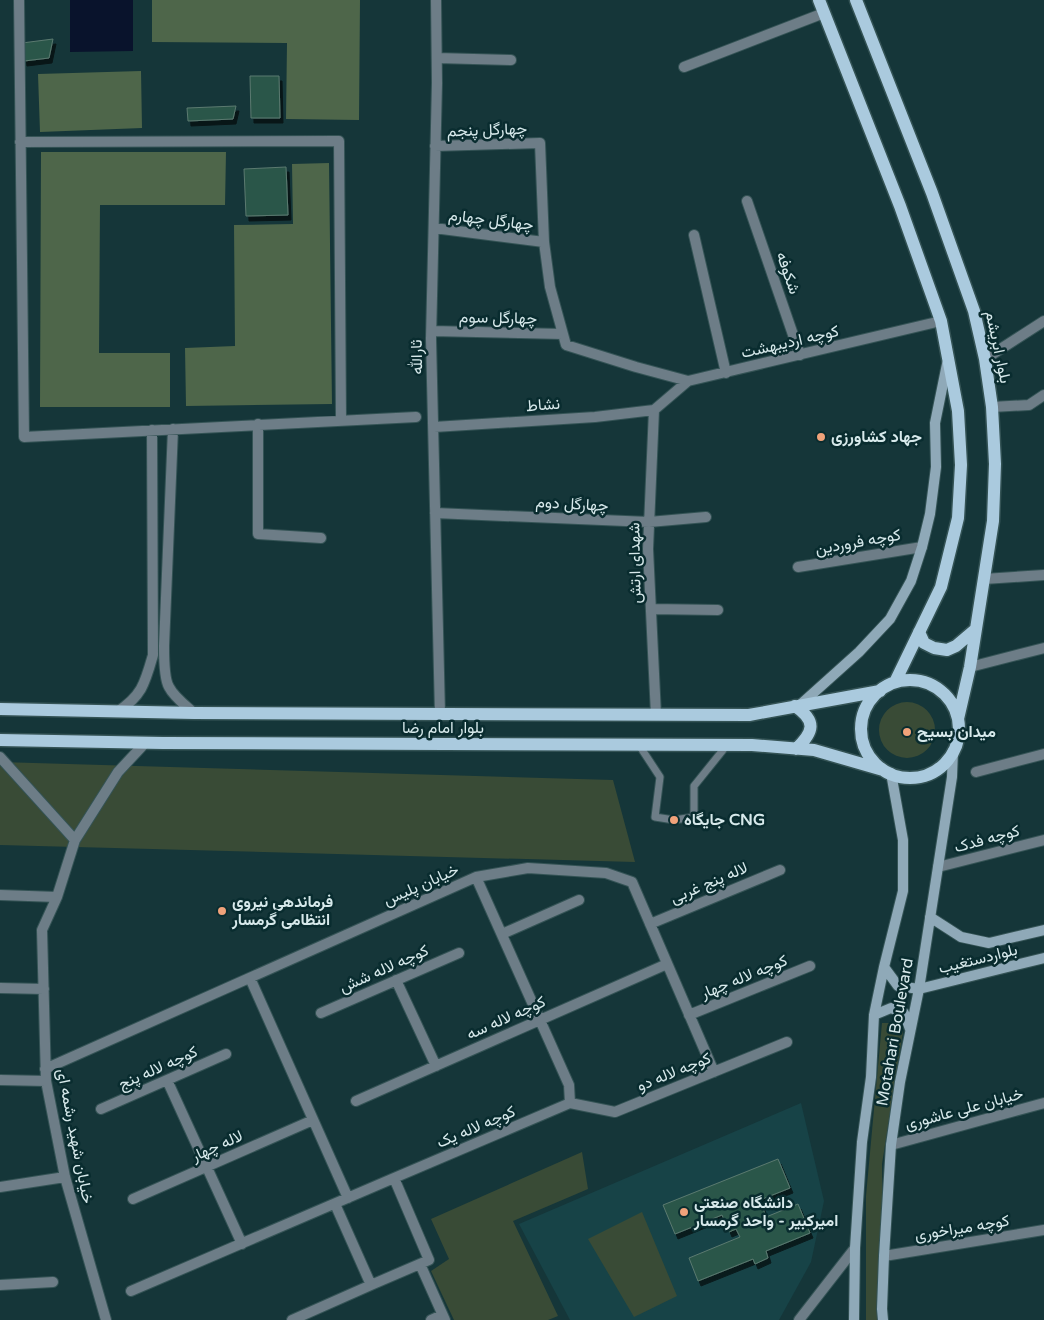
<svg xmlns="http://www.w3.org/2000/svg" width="1044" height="1320" font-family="'Varela Round',Vazirmatn,sans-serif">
  <defs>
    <filter id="shadow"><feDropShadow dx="3" dy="5" stdDeviation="0" flood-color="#0009"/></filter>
  </defs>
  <rect width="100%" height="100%" fill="#153639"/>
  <path fill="#174347" d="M801 1103 824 1201 811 1262 779 1320H570L519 1224Z"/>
  <path fill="#394b36" d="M879 730a28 28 0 1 1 56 0a28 28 0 1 1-56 0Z
    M0 762 613 780 635 862 0 845Z
    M882 1023H898L903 1032 882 1164 884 1320H866V1196Z
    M582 1152 588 1189 513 1221 558 1316 548 1320H454L431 1271 449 1259 431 1219Z
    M642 1212 677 1296 634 1317 588 1239Z"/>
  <path fill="#4e664a" d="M152 0H360L359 120 286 119 287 43 152 42Z
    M141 71 142 128 40 132 38 74Z
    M41 152H226L225 205H100L99 353H170V407H40Z
    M329 163 332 404 186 406 185 348 235 346 234 225 293 224 292 164Z"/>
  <path fill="#09132c" d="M70 0H133V51L70 52Z"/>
  <path fill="#2b5649" stroke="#5b7a70" filter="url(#shadow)" d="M53 39 49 58 24 61 22 43Z
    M250 76H279L280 118H251Z
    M236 106 233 119 188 121 187 108Z
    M286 167 288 215 246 216 244 169Z
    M778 1159 790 1188 760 1200 766 1217 798 1204 810 1233 766 1251 768 1258 755 1264 753 1259 698 1281 689 1258 740 1237 736 1229 729 1232 722 1215 675 1234 663 1205Z"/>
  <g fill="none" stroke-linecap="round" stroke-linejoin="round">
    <g stroke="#345355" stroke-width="9">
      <path id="service" d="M639 745 660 777 655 817 674 820 694 817V786L727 745"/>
    </g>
    <g stroke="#345355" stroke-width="12">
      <path id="minor" d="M19 0 24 437 416 417
        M436 0 437 83 431 339 440 714
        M437 58 511 60
        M684 67 824 13
        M20 142 339 141 341 420
        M435 146 540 143 544 242 550 287 566 345 636 367 688 381
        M747 201 800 355
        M434 228 544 242
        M694 235 726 373
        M432 331 563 334
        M992 407 1029 405 1044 395
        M654 410 648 549 656 715
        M654 410 688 381 941 321
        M258 424V534L321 538
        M434 427 595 417 654 410
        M173 429 164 646C164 656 164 679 169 687 174 697 185 705 194 713
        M435 513 649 522 706 517
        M798 567 922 547
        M984 579 1044 575
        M651 609 718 610
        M970 667 1044 648
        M117 712C142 696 145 683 153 655L152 430
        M0 757 75 840
        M976 772 1044 754
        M938 867 1044 840
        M476 877 569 1085 570 1103
        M0 895 57 897
        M650 924 780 870
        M502 934 579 900
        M250 978 348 1198
        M396 980 436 1066
        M0 988 44 989
        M321 1013 459 953
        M689 1015 810 966
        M45 1069 476 877 528 868 606 873 632 882 714 1072
        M0 1080 46 1081
        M167 1080 242 1244
        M356 1101 667 964
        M570 1103 615 1112 787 1042
        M101 1109 226 1054
        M891 1145 1044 1103
        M394 1178 570 1103
        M0 1187 65 1177
        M133 1199 313 1120
        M884 1256 1044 1230
        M420 1264 445 1320
        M0 1285 53 1282
        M131 1291 394 1178 429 1260 371 1285 335 1204
        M106 1320 65 1177 46 1081 42 930 57 897 75 840 118 772 146 742
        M292 1320 371 1285
        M431 1320 442 1315"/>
    </g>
    <g stroke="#345355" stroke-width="12">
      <path id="tertiary" d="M985 359 1044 321
        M799 1320 855 1248"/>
    </g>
    <g stroke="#345355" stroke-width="12">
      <path id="secondary" d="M800 705 859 652 890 619 911 581 922 547 930 514 936 467 935 423 947 364
        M930 917 961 937 989 943 1044 930
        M884 967 898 986 919 989 1044 958
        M874 1015 891 1008 904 1013 910 1029
        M854 1320 855 1248 862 1142 871 1077 874 1015 884 967 903 891V840L891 773
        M883 1320 882 1309 884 1256 891 1145 900 1082 919 989 952 777 953 751"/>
    </g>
    <g stroke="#345355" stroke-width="15">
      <path id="primary" d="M819 0 900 206 941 321 958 411 961 465 958 518 941 587 895 682
        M856 0 932 193 974 311 985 359 992 407 995 464 993 521 970 667 958 719
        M919 632 924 643 934 648 947 650 956 646 976 629
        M861 729a49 49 0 1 1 98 0a49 49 0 1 1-98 0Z
        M795 706C817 721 814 732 796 749
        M0 709 194 713 749 715 880 691
        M0 740 163 743 752 745 814 750 883 770"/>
    </g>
    <use href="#service" stroke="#6d7d87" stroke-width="7"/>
    <use href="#minor" stroke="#6d7d87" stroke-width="10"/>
    <use href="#tertiary" stroke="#6d7d87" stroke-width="10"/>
    <use href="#secondary" stroke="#8fa9b8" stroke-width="10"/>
    <use href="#primary" stroke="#aacade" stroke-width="12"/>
  </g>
  <g fill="#f0a27a" stroke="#092c2f" stroke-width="2">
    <circle cx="821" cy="437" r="5"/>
    <circle cx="907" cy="732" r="5"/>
    <circle cx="674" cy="820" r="5"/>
    <circle cx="222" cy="911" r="5"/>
    <circle cx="684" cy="1212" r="5"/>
  </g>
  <g text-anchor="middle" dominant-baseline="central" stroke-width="5" stroke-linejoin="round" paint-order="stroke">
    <g font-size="16" fill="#d7e9eb" stroke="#092c2f">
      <text transform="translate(487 130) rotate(-2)">چهارگل پنجم</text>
      <text transform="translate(491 220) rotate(7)">چهارگل چهارم</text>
      <text transform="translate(788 273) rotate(71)">شکوفه</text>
      <text transform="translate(498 318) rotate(1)">چهارگل سوم</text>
      <text transform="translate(790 342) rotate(-13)">کوچه اردیبهشت</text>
      <text transform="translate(998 347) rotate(78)">بلوار ابریشم</text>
      <text transform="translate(417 357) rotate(-91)">ثارالله</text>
      <text transform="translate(543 405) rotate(-4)">نشاط</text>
      <text transform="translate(572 504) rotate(3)">چهارگل دوم</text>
      <text transform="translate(858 542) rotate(-10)">کوچه فروردین</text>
      <text transform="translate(635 563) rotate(-91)">شهدای ارتش</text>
      <text x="443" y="728">بلوار امام رضا</text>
      <text transform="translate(987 839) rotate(-15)">کوچه فدک</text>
      <text transform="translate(709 883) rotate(-23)">لاله پنج غربی</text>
      <text transform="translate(421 885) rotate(-24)">خیابان پلیس</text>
      <text transform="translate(978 959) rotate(-14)">بلواردستغیب</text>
      <text transform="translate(384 969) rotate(-24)">کوچه لاله شش</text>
      <text transform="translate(744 977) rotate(-22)">کوچه لاله چهار</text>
      <text transform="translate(506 1018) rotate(-24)">کوچه لاله سه</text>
      <text transform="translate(895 1032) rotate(-80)">Motahari Boulevard</text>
      <text transform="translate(158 1068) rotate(-24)">کوچه لاله پنج</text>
      <text transform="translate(674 1072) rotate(-22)">کوچه لاله دو</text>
      <text transform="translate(964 1109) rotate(-15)">خیابان علی عاشوری</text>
      <text transform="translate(476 1127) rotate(-23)">کوچه لاله یک</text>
      <text transform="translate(75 1136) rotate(79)">خیابان شهید رشمه ای</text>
      <text transform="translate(217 1146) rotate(-24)">لاله چهار</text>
      <text transform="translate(962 1228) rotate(-9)">کوچه میراخوری</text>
    </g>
    <g font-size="16" font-weight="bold" fill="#d7e9eb" stroke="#092c2f" text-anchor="start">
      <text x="831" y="437">جهاد کشاورزی</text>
      <text x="917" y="732">میدان بسیح</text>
      <text x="684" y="820">جایگاه CNG</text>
      <text x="232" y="902">فرماندهی نیروی<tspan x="232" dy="18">انتظامی گرمسار</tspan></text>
      <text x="694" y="1203">دانشگاه صنعتی<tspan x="694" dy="18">امیرکبیر - واحد گرمسار</tspan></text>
    </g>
  </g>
</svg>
